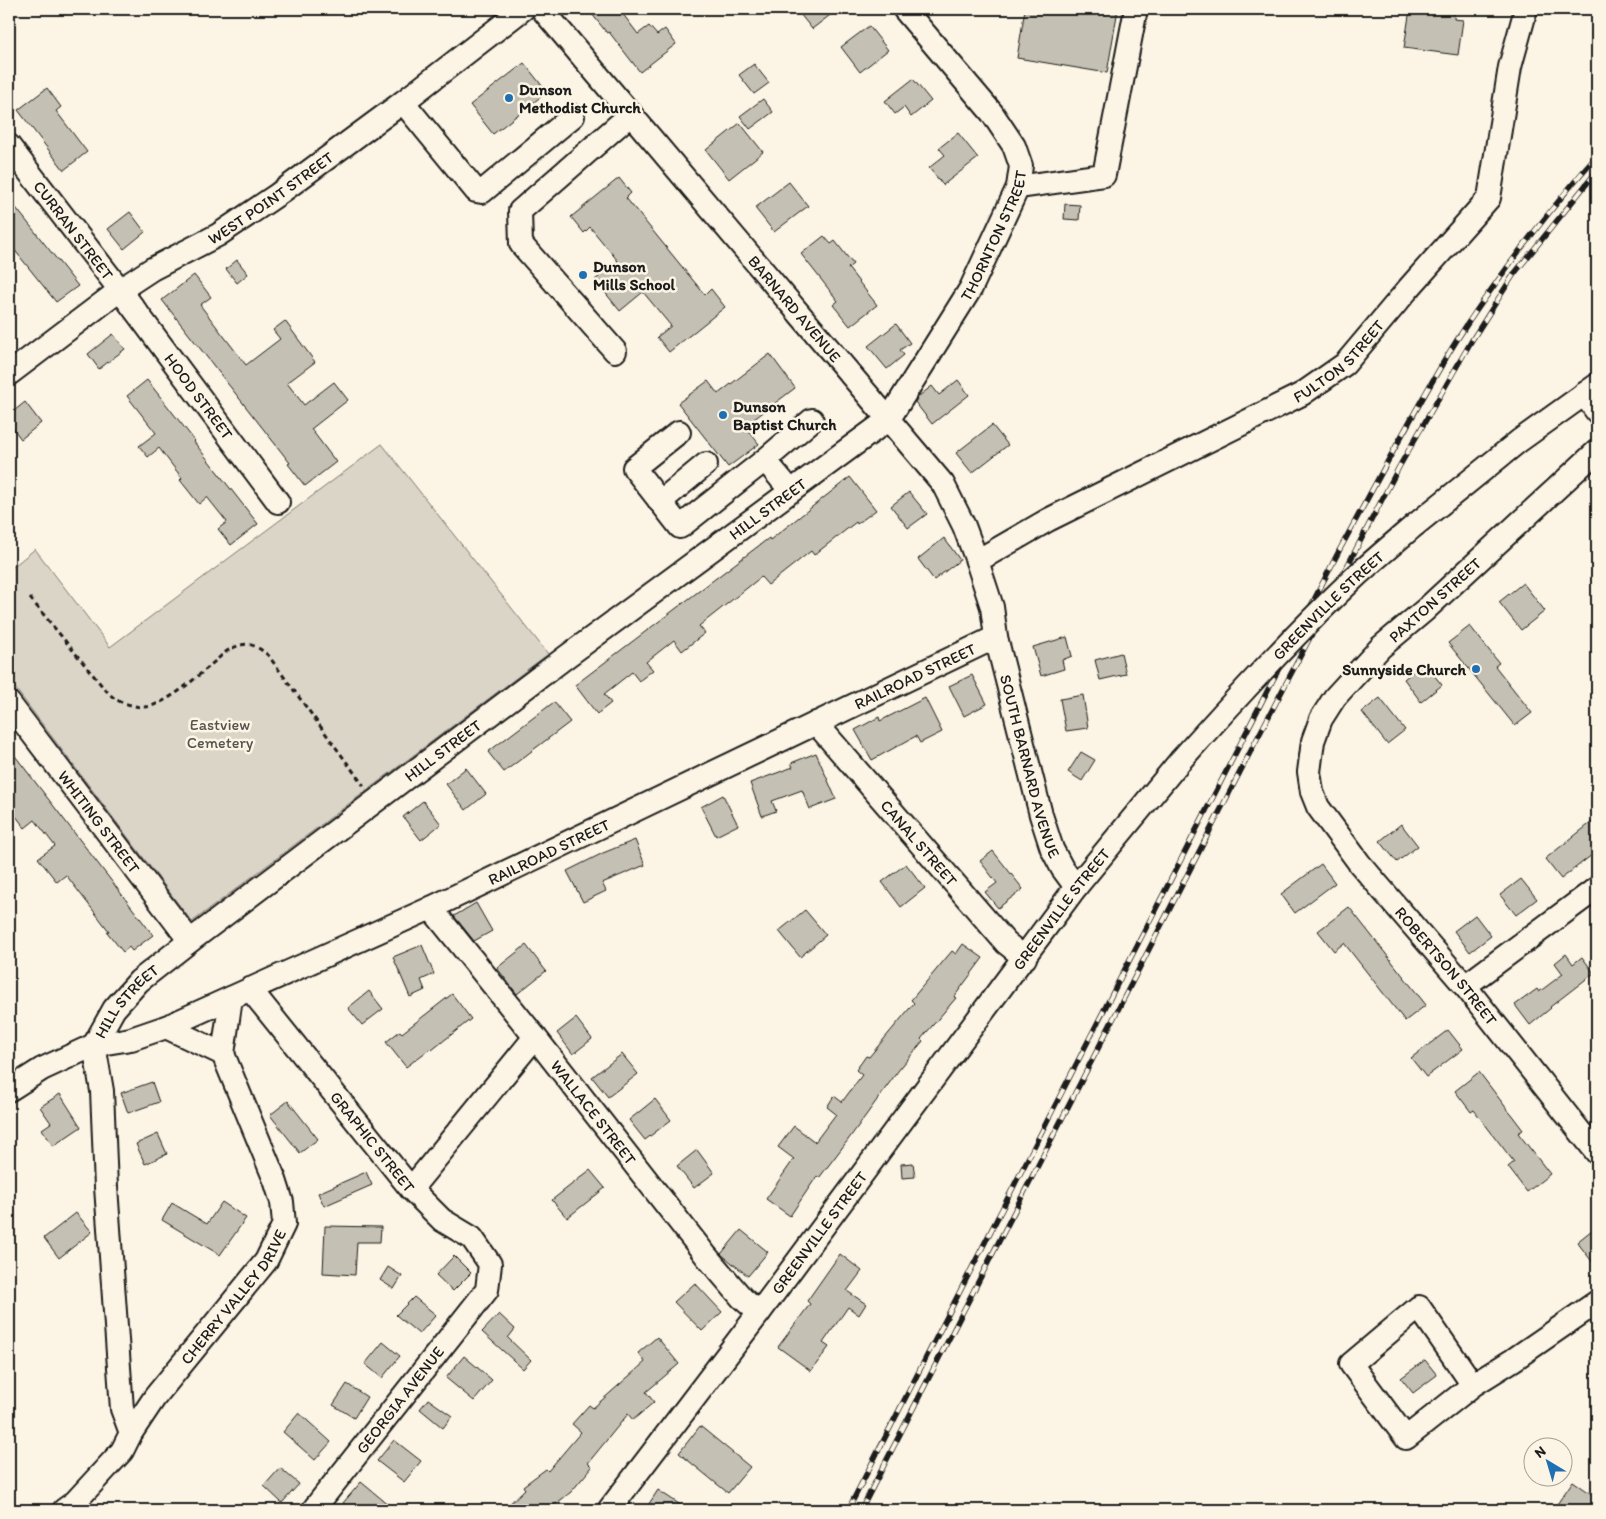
<svg xmlns="http://www.w3.org/2000/svg" width="1606" height="1519" font-family="Itim,sans-serif">
  <rect width="100%" height="100%" fill="#fcf5e5"/>
  <filter id="ink" filterUnits="userSpaceOnUse"><feTurbulence type="fractalNoise" baseFrequency=".02" numOctaves="2"/><feDisplacementMap in="SourceGraphic" scale="10" xChannelSelector="R" yChannelSelector="G"/><feConvolveMatrix kernelMatrix="1 2 1 2 8 2 1 2 1" color-interpolation-filters="sRGB"/></filter>
  <g filter="url(#ink)">
    <path fill="#dbd5c8" stroke="#7c7872" d="M382 444 548 654 192 922 9 680V570L35 549 110 647Z"/>
    <path fill="#c4c0b3" stroke="#1c1c1c" d="M588 9H619L638 34 649 26 657 35 665 29 676 44 640 72 609 32 607 33Z
      M796 9H838L812 29Z
      M1025 9H1118L1107 73 1017 58Z
      M1410 9H1455L1454 19 1463 20 1458 55 1404 48Z
      M869 26 888 50 860 72 841 47Z
      M524 63 547 92 493 134 470 105Z
      M754 64 769 83 754 94 739 75Z
      M913 79 931 101 911 117 904 107 895 114 885 101Z
      M47 88 61 107 56 111 87 152 64 170 18 110Z
      M763 99 773 112 750 129 740 116Z
      M740 123 763 152 729 179 706 150Z
      M958 133 978 158 943 185 929 168 945 155 939 148Z
      M619 178 631 193 626 198 705 295 711 289 725 307 669 352 657 337 671 326 643 292 620 311 595 280 618 261 590 227 584 233 571 217Z
      M789 182 808 206 774 232 755 208Z
      M9 199 78 286 56 302 9 243Z
      M1065 204 1080 205 1079 220 1064 219Z
      M130 212 145 232 124 249 108 229Z
      M824 236 831 244 835 241 853 264 848 268 877 305 850 326 833 305 838 301 801 254Z
      M237 260 248 274 237 283 226 269Z
      M194 275 211 297 200 305 246 365 280 339 273 330 285 321 315 362 287 383 304 405 334 382 348 400 311 429 336 462 305 486 288 464 290 463 162 300Z
      M896 324 910 343 900 350 904 355 887 369 868 346Z
      M113 334 125 349 99 369 88 354Z
      M770 354 795 388 745 426 759 444 728 467 678 403 708 381 718 394Z
      M147 380 195 441 194 442 258 524 231 545 218 529 227 522 207 497 199 504 180 480 182 478 159 448 148 457 139 446 156 433 127 396Z
      M958 380 969 395 932 424 915 402 919 396 932 386 939 395Z
      M25 402 41 423 21 439 9 423V415Z
      M992 425 1008 445 972 473 956 453Z
      M850 477 876 510 857 524 856 522 814 555 811 551 768 585 761 577 699 626 705 633 682 651 674 640 646 662 653 670 639 681 632 672 604 694 611 703 597 714 575 685 769 538 770 540Z
      M909 492 927 514 908 528 891 506Z
      M944 538 960 560 934 580 918 559Z
      M1523 583 1545 611 1521 630 1499 602Z
      M1470 626 1499 663 1495 666 1532 713 1515 726 1448 643Z
      M1067 637 1072 656 1062 660 1064 669 1041 676 1033 647Z
      M1121 653 1126 674 1100 680 1095 660Z
      M1424 663 1442 685 1421 702 1404 679Z
      M972 675 987 704 964 716 949 686Z
      M1083 695 1088 728 1066 731 1060 699Z
      M925 698 942 732 920 743 916 736 872 760 855 730 879 717 880 721Z
      M1380 698 1405 730 1387 744 1362 712Z
      M554 702 570 722 504 772 488 752Z
      M9 748 153 935 132 951 129 947 123 952 107 932 109 931 66 875 57 882 38 858 55 846 35 820 25 828 9 807Z
      M1081 752 1095 760 1082 781 1068 772Z
      M816 753 836 799 810 809 802 790 772 801 776 811 762 816 750 783 793 767 791 763Z
      M466 768 486 794 466 810 446 784Z
      M723 795 738 825 716 836 701 807Z
      M423 801 441 824 421 840 403 817Z
      M1597 818V851L1561 879 1545 859Z
      M1401 824 1418 846 1397 862 1380 841Z
      M635 840 645 865 602 883 606 891 583 902 567 871 603 853Z
      M993 851 1023 889 998 908 985 892 997 883 980 861Z
      M906 864 925 888 901 907 882 882Z
      M1321 864 1335 883 1295 913 1281 894Z
      M1521 879 1537 899 1516 915 1500 895Z
      M476 903 492 931 474 941 454 916Z
      M1349 907 1426 1005 1405 1021 1344 943 1334 951 1318 931Z
      M805 910 826 935 800 957 779 931Z
      M1475 915 1491 936 1470 952 1454 931Z
      M963 944 983 958 954 997 956 998 921 1039 923 1041 898 1071 848 1140 819 1178 817 1176 790 1216 766 1199 794 1159 778 1147 794 1126 815 1142 836 1114 827 1107 834 1096 842 1102 862 1075 856 1070 866 1056 869 1057 914 1003 911 1000 952 951 956 954Z
      M422 945 434 974 421 980 425 990 410 997 393 957Z
      M526 945 546 971 517 994 497 968Z
      M1566 954 1573 964 1582 957 1594 973 1550 1007 1551 1008 1530 1025 1515 1005 1537 989 1539 992 1563 974 1555 963Z
      M369 991 383 1009 362 1025 348 1008Z
      M452 994 471 1019 432 1050 431 1048 406 1067 386 1042 400 1031 402 1033Z
      M576 1018 592 1039 573 1054 557 1033Z
      M1448 1030 1463 1049 1426 1077 1411 1058Z
      M622 1054 638 1074 608 1097 592 1077Z
      M1479 1072 1523 1130 1518 1133 1550 1174 1527 1192 1508 1167 1514 1162 1474 1110 1471 1112 1455 1091Z
      M152 1082 159 1102 128 1113 121 1093Z
      M60 1094 81 1127 53 1146 42 1129 51 1123 40 1107Z
      M655 1099 671 1120 645 1140 629 1120Z
      M288 1101 318 1139 300 1153 270 1115Z
      M158 1134 167 1154 145 1164 136 1144Z
      M697 1150 714 1173 694 1188 677 1166Z
      M913 1163 915 1177 902 1178 901 1164Z
      M590 1170 605 1188 567 1218 552 1200Z
      M366 1172 372 1185 324 1206 318 1193Z
      M222 1202 246 1218 220 1255 162 1220 172 1203 207 1224Z
      M76 1213 92 1232 59 1258 44 1238Z
      M325 1226 381 1227 380 1242H357L355 1275 323 1273Z
      M1597 1226V1268L1577 1242Z
      M741 1230 768 1252 748 1276 721 1254Z
      M840 1254 862 1271 847 1291 866 1304 859 1315 848 1307 823 1343 829 1347 811 1371 778 1347 810 1304 807 1301Z
      M454 1256 471 1273 453 1291 436 1275Z
      M388 1267 402 1276 394 1289 380 1280Z
      M695 1283 722 1312 702 1331 674 1302Z
      M414 1297 436 1315 419 1334 396 1315Z
      M499 1314 515 1329 508 1338 531 1360 523 1369 482 1332Z
      M657 1337 679 1364 646 1392 654 1402 633 1420 628 1414 588 1463 592 1467 571 1492 548 1510H503L525 1489 523 1486 546 1469 548 1471 581 1432 572 1424 589 1405 593 1408 645 1362 638 1353Z
      M383 1342 400 1356 382 1378 365 1364Z
      M464 1356 492 1380 474 1401 446 1378Z
      M1425 1360 1437 1375 1413 1393 1401 1378Z
      M347 1384 367 1397 354 1418 333 1405Z
      M428 1399 452 1416 443 1428 420 1409Z
      M299 1413 331 1442 315 1460 283 1432Z
      M700 1426 750 1467 728 1493 679 1453Z
      M394 1440 421 1461 404 1482 377 1461Z
      M280 1468 299 1484 282 1503 264 1486Z
      M1573 1481 1597 1498V1510H1553Z
      M361 1482 395 1510H352L343 1503Z
      M658 1490 688 1510H645Z"/>
    <g fill="none" stroke-linecap="round" stroke-linejoin="round">
      <g stroke="#1c1c1c" stroke-width="26">
        <g id="minor">
          <path id="s1" d="M542 9 943 484 964 526 977 561 992 607 996 637 1041 815 1052 849 1062 868 1076 887"/>
          <path d="M403 102 476 191 482 192 573 116"/>
          <path id="s2" d="M9 146 120 290 278 502"/>
          <path d="M1018 187 1104 175 1136 9"/>
          <path d="M615 351 521 244 520 211 631 114"/>
          <path id="s3" d="M9 374 120 290 152 269 218 235 277 195 403 102 523 9"/>
          <path d="M1584 394 1597 412"/>
          <path d="M679 432 634 468 680 527 765 460"/>
          <path id="s4" d="M1597 451 1425 610 1381 647 1335 697 1321 719 1313 741 1309 772 1312 792 1318 807 1360 864 1465 986 1597 1153"/>
          <path d="M791 491 765 460 812 420"/>
          <path d="M660 502 706 464"/>
          <path d="M1415 525 1519 441 1597 385"/>
          <path id="s5" d="M977 561 1048 520 1302 394 1345 364 1409 288 1489 198 1510 67 1526 9"/>
          <path id="s6" d="M9 703 190 941"/>
          <path id="s7" d="M816 723 1006 943 1025 958"/>
          <path id="s8" d="M431 908 535 1037 707 1257 742 1298 759 1313"/>
          <path d="M1465 986 1597 888"/>
          <path id="s9" d="M250 989 411 1189 442 1220 472 1238 490 1264 487 1290 313 1510"/>
          <path id="s10" d="M94 1045 114 1009 139 981 190 941 566 657 889 419 971 288 1018 187 1021 166 1014 146 992 113 904 9"/>
          <path d="M94 1045 102 1091 106 1187 122 1409 131 1433"/>
          <path d="M223 1054 231 998"/>
          <path id="s11" d="M9 1090 42 1069 94 1045 131 1039 166 1027 431 908 996 637"/>
          <path d="M411 1189 535 1037"/>
          <path d="M1473 1385 1419 1307 1351 1364 1406 1438 1473 1385 1513 1360 1597 1302"/>
          <path id="s12" d="M64 1510 75 1502 122 1451 131 1433 155 1397 266 1261 284 1224 282 1202 275 1180 223 1054 166 1027"/>
          <path id="s13" d="M609 1510 759 1313 1076 887 1180 761"/>
        </g>
      </g>
      <path stroke="#1c1c1c" stroke-width="3" stroke-dasharray="5 4" stroke-linecap="butt" d="M30 598 103 687C106 690 110 695 114 698 123 704 141 709 151 706 177 698 206 668 227 651 245 641 252 642 268 655L364 786"/>
      <use href="#minor" stroke="#fcf5e5" stroke-width="22"/>
      <g stroke="#1c1c1c" stroke-width="5.5">
        <path id="rail" d="M848 1510 1340 549C1374 487 1407 424 1443 363 1466 323 1493 287 1520 250 1545 218 1570 185 1597 156
          M861 1510 1258 737 1399 467 1472 340 1514 274 1597 171"/>
      </g>
      <use href="#rail" stroke="#fcf5e5" stroke-width="4" stroke-dasharray="11" stroke-linecap="butt"/>
      <g stroke="#1c1c1c" stroke-width="26" stroke-linecap="butt">
        <g id="minor-bridge">
          <path id="s14" d="M1180 761C1236 698 1293 636 1354 578 1374 560 1394 543 1415 525"/>
        </g>
      </g>
      <use href="#minor-bridge" stroke="#fcf5e5" stroke-width="22"/>
    </g>
  </g>
  <g fill="#1f6fb2" stroke="#fcf5e5" stroke-width="2">
    <circle cx="509" cy="98" r="5"/>
    <circle cx="583" cy="275" r="5"/>
    <circle cx="723" cy="415" r="5"/>
    <circle cx="1476" cy="669" r="5"/>
  </g>
  <g text-anchor="middle" dominant-baseline="central" stroke-width="5" stroke-linejoin="round" paint-order="stroke">
    <g font-size="16" font-weight="bold" fill="#1c1c1c" stroke="#fcf5e5" text-anchor="start">
      <text x="519" y="89">Dunson<tspan x="519" dy="18">Methodist Church</tspan></text>
      <text x="593" y="266">Dunson<tspan x="593" dy="18">Mills School</tspan></text>
      <text x="733" y="406">Dunson<tspan x="733" dy="18">Baptist Church</tspan></text>
      <text x="1466" y="669" text-anchor="end">Sunnyside Church</text>
    </g>
    <g font-size="16" fill="#1c1c1c" stroke="#fcf5e5">
      <text stroke="none"><textPath href="#s3" startOffset="316">WEST POINT STREET</textPath></text>
      <text stroke="none"><textPath href="#s2" startOffset="106">CURRAN STREET</textPath></text>
      <text stroke="none"><textPath href="#s10" startOffset="1228">THORNTON STREET</textPath></text>
      <text stroke="none"><textPath href="#s1" startOffset="392">BARNARD AVENUE</textPath></text>
      <text stroke="none"><textPath href="#s5" startOffset="415">FULTON STREET</textPath></text>
      <text stroke="none"><textPath href="#s2" startOffset="314">HOOD STREET</textPath></text>
      <text stroke="none"><textPath href="#s10" startOffset="865">HILL STREET</textPath></text>
      <text transform="translate(1435 600) rotate(-42)">PAXTON STREET</text>
      <text stroke="none"><textPath href="#s14" startOffset="215">GREENVILLE STREET</textPath></text>
      <text stroke="none"><textPath href="#s11" startOffset="998">RAILROAD STREET</textPath></text>
      <text stroke="none"><textPath href="#s10" startOffset="460">HILL STREET</textPath></text>
      <text stroke="none"><textPath href="#s1" startOffset="918">SOUTH BARNARD AVENUE</textPath></text>
      <text stroke="none"><textPath href="#s6" startOffset="149">WHITING STREET</textPath></text>
      <text stroke="none"><textPath href="#s7" startOffset="158">CANAL STREET</textPath></text>
      <text stroke="none"><textPath href="#s11" startOffset="592">RAILROAD STREET</textPath></text>
      <text stroke="none"><textPath href="#s13" startOffset="752">GREENVILLE STREET</textPath></text>
      <text stroke="none"><textPath href="#s4" startOffset="681">ROBERTSON STREET</textPath></text>
      <text stroke="none"><textPath href="#s10" startOffset="55">HILL STREET</textPath></text>
      <text stroke="none"><textPath href="#s8" startOffset="261">WALLACE STREET</textPath></text>
      <text stroke="none"><textPath href="#s9" startOffset="196">GRAPHIC STREET</textPath></text>
      <text stroke="none"><textPath href="#s13" startOffset="348">GREENVILLE STREET</textPath></text>
      <text stroke="none"><textPath href="#s12" startOffset="274">CHERRY VALLEY DRIVE</textPath></text>
      <text transform="translate(400 1400) rotate(-52)">GEORGIA AVENUE</text>
    </g>
    <g font-size="16" fill="#555450" stroke="#fcf5e5">
      <text x="220" y="724">Eastview<tspan x="220" dy="18">Cemetery</tspan></text>
    </g>
  </g>
  <rect width="1606" height="1519" fill="none" stroke="#fcf5e5" stroke-width="30"/>
  <rect x="15" y="15" width="1576" height="1489" fill="none" stroke="#1c1c1c" stroke-width="2" filter="url(#ink)"/>
  <g transform="translate(1548 1462) rotate(322)"><circle r="24" fill="#fcf5e5" stroke="#a29e95"/>
  <path d="M0-4L9 19L0 12L-9 19Z" fill="#1f6fb2"/>
  <text y="-8" font-size="14" font-weight="bold" text-anchor="middle" fill="#1c1c1c">N</text>
  </g>
</svg>
